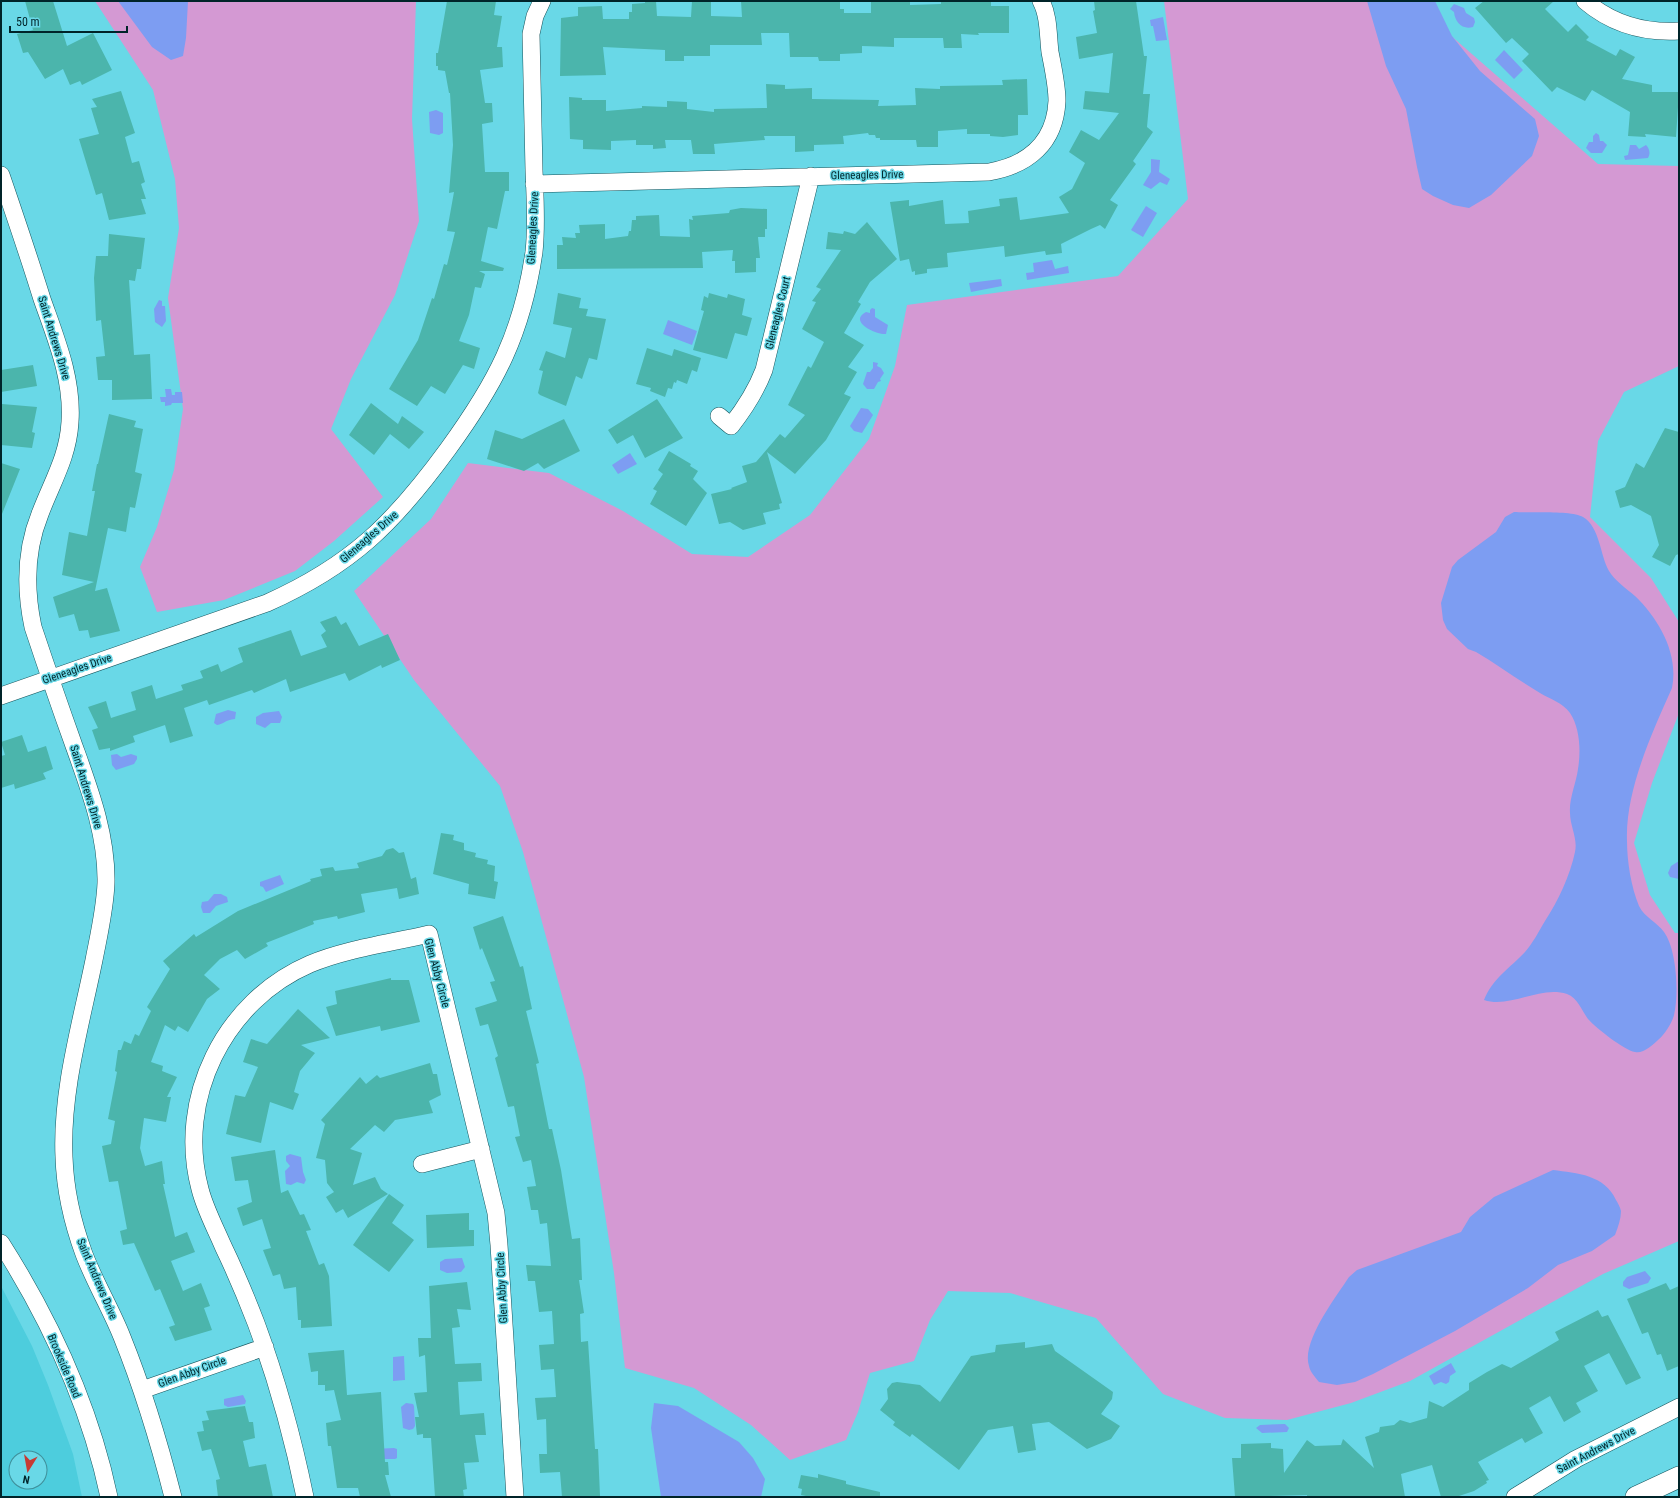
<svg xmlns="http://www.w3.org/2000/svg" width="1680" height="1498" font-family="'Roboto Condensed',sans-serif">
  <rect width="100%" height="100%" fill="#69d8e7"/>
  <path fill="#4dcddd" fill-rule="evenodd" d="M1 1286 32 1346 48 1385 73 1454 82 1497H1ZM16 1458H40V1482H16Z"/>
  <path fill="#d499d3" d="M95 1H416L412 119 419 221 395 295 351 379 331 429 383 497 334 541 295 571 224 600 157 612 140 567 157 527 174 470 183 409 168 298 179 228 175 179 153 90Z
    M1164 1H1432L1449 34 1598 164 1679 166V366L1624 392 1598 441 1590 517 1651 578 1679 622V713L1652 783 1634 843 1650 895 1675 933H1679V1241L1603 1274 1410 1381 1351 1403 1287 1420 1225 1418 1163 1394 1096 1318 1010 1293 948 1291 930 1320 914 1361 870 1373 858 1412 846 1440 790 1460 751 1425 694 1388 625 1368 614 1273 584 1077 523 852 500 786 414 680 354 591 431 519 468 463 549 473 623 511 692 554 748 557 810 515 869 439 895 366 907 305 1118 276 1188 199Z"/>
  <path fill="#7d9df2" d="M118 1H188L186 38 183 56 171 60 152 47Z
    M1367 1H1435L1452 36 1480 71 1535 119 1539 136 1532 156 1491 195 1469 208 1453 205 1433 196 1422 189 1417 167 1406 109 1386 66Z
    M1454 4 1464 8 1466 13 1474 18 1475 22 1473 27C1462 30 1455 22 1454 12L1450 9Z
    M1163 17 1167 40 1156 41 1153 26H1151L1150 20Z
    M1504 50 1523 70 1514 79 1495 60Z
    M436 110 443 113V133L439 135 430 133 429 112Z
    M1596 133 1599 135 1600 141H1603L1607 145 1602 153H1591L1586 148 1589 142H1593V136Z
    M1630 145H1636L1639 149 1646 145C1649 148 1651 153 1648 158L1625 160 1624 156 1628 155Z
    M1151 159 1160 160 1159 172 1170 179 1167 185 1160 182 1151 189 1143 185 1151 172Z
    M1146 206 1157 213 1143 237 1131 230Z
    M1052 260 1055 269 1068 266 1069 273 1027 280 1026 273 1034 272 1033 263Z
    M1001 279 1002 286 971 292 969 283Z
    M159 300 162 301V306H165L166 321 162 327 155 322 154 309Z
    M872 308 875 309V317L888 325 886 334C875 335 848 321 866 312L870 313V310Z
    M668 320 697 331 692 345 663 334Z
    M873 362 878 363 877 366 881 368 884 373 880 379 881 381 878 382 874 389H867L863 384 867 372H870L873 368Z
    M165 389H171L172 395H175V392H182L183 403H172L171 405 165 406V402H161L160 397H166Z
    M861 408 868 409 873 415 862 433 854 431 850 426Z
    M630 453 637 464 618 474 612 465Z
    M1514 512C1529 513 1572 510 1583 517 1600 527 1600 555 1609 571 1614 580 1627 589 1635 596 1659 619 1679 654 1672 688 1652 733 1625 791 1627 841 1627 861 1631 887 1639 906 1645 918 1657 922 1664 932 1677 950 1679 994 1674 1015 1672 1023 1665 1034 1658 1040 1653 1045 1643 1054 1635 1052 1624 1050 1596 1028 1588 1019 1582 1011 1578 998 1567 994 1540 985 1510 1009 1484 1000 1492 979 1511 967 1525 952 1533 943 1539 931 1545 921 1558 901 1570 876 1575 852 1578 839 1570 826 1570 813 1569 798 1576 784 1578 769 1581 751 1580 728 1570 713 1563 703 1550 699 1540 693 1518 680 1498 665 1476 652L1468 649 1447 629 1443 620 1441 603 1452 567 1458 560 1496 532 1505 517Z
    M228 710 236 712 235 719C225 720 224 724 217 725L214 723 216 714Z
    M279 711 282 717 280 723H271L265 728 256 724V717L263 713Z
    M117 754 121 757 131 754 137 756V759L134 764 116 770 112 765 111 755Z
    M1679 861V879L1670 877 1668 873 1671 866Z
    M280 875 284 884 266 892 263 887 260 886V882Z
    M214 894H221L227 897 228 902 216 906 210 913H203L201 907 202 902 208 901Z
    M290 1154 301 1157 303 1172 306 1180 304 1184 297 1182 291 1185 286 1184 285 1171 290 1166 286 1161V1156Z
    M1553 1170C1577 1173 1605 1175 1616 1200 1618 1203 1620 1207 1621 1211 1621 1219 1618 1227 1615 1235L1592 1251 1558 1265 1528 1288 1455 1331 1373 1374 1355 1382 1337 1385 1319 1382C1316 1378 1310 1372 1309 1366 1301 1342 1336 1297 1349 1277L1357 1270 1461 1232 1470 1217 1494 1197Z
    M462 1258 465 1267 461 1272 447 1273 440 1270V1262L445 1259Z
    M1645 1271 1651 1278 1648 1283 1629 1289 1623 1286V1282L1627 1277Z
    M404 1356 405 1380 393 1381V1357Z
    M1451 1363 1456 1372 1450 1376 1449 1382 1446 1384 1441 1382 1434 1385 1429 1376Z
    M243 1395 246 1401 245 1404 228 1407 224 1405V1399Z
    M406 1403 413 1404 414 1406 415 1426 413 1429 409 1430 403 1428 401 1407Z
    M654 1403 678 1406 739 1442 753 1458 765 1479 761 1497H661L651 1428Z
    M1285 1424 1289 1428 1287 1432 1262 1433 1256 1428 1260 1425Z
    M394 1448 397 1449V1458L395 1459H375L374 1449Z"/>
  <path fill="#4bb5ac" d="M25 1H53L67 46 93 33 112 70 82 85 80 81 70 85 63 69 45 79 28 52 23 53 17 34 33 30Z
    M447 1H496L494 15 502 16 497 47H502L503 67 480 70 485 103H492L493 122 482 124 485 172H509V191H505L497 229 488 227 481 261 504 268 503 271H479L485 274 481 288 475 287 469 315 459 341 480 348 474 369 463 365 445 394 431 386 417 406 389 389 418 340 432 298 434 299 444 264 447 265 455 232 447 231 454 192 449 193 453 145 450 93H449L445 71 438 70V66H436V53H438Z
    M645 1H656L657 16 691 17 692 1H711V16L742 17 741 1H840V9H844V13H871V2L910 1V5L941 4V1H991V6H1009V33H978L979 35 961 34 962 48H944L943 38H894V47L862 46V53L840 54V61H819L818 57H790L789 33H761L762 45H710V56H684V61H665V50L603 47 606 75 560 76 561 18 578 16V7L602 6 603 19H629V12H632V4L645 3Z
    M1094 1H1136L1144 56H1147L1143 94H1150L1147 127 1153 132 1133 161 1136 164 1110 200 1118 205 1105 229 1100 225 1091 229 1061 244 1062 253 1046 255 1045 251 1005 257 1004 246 947 253 948 267 927 269V273L915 275V271L912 272 909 259 900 261 890 202 909 200V206L943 200 945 224 969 223 968 211 1000 206 999 199 1017 197 1020 220 1069 213 1059 197 1072 189 1085 163 1069 152 1081 130 1099 140 1119 113 1083 109 1085 91 1109 93 1113 53 1079 59 1076 37 1097 33 1093 11 1095 10Z
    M1484 1H1554L1545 9 1568 32 1576 24 1589 37 1586 40 1616 56 1620 49 1635 57 1622 79 1652 85V92H1679L1676 137 1645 134 1646 137 1628 136 1630 112 1592 90 1585 101 1557 87 1552 92 1522 61 1529 54 1512 38 1506 43 1475 8Z
    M1027 79 1028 115H1018V135L1003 137 990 136V134H967V129L938 131V147H917L916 140H880V138H876L875 135H869L868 133 843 136 844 144 814 145V151L795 152V136H764L765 140 714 144 715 154H693L691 140H665L666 148 653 149V145H636V140L611 141V150L583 149V140L570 139 569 97 582 98V100H606V111L642 108V106L667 107V101L687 102V109L714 112V109L767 108 766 84 785 85V89L812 88V99L879 100 878 106 916 105 915 88 940 89V86L1003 85 1002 80Z
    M121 91 135 133 125 137 132 163 139 161 145 182 141 184 146 199H141L146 214 109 220 102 193 96 195 79 139 99 134 91 108 97 107 92 99Z
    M741 208 767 209V229H765V237H758L760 258H756V272L735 273V261H732L733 250 702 252 703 268 557 269V245H563L562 237 576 238 575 233H580L579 225 605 224V239L628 236 629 231H631L632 220H636V216L659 215 660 236 690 237 689 219 693 220 692 216 729 213 730 210Z
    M867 222 897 259 870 282 858 302 861 304 844 333 864 345 848 367 857 372 844 394 851 397 826 440 795 474 767 452 782 503 779 504 780 509 763 513 766 524 743 530 730 522 719 524 711 494 732 489 731 488 747 482 742 466 756 462 780 434 785 438 805 415 788 405 808 366 811 368 824 342 802 329 816 302 812 301 821 289 816 287 841 250 826 249 828 232 843 234 844 231 855 234Z
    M109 234 145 238 141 269H137L135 281 129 280 134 355 150 354 152 399 112 400V380H98L96 357 105 356 101 320 96 321 94 278 96 256H108Z
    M558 293 581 298 579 308 588 309 586 316 606 319 597 360 589 358 582 379 576 376 566 406 540 395 538 393 543 371 539 370 546 351 565 358 572 328 553 324Z
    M709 293 727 298 728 294 745 299 742 315 752 318 747 336 735 333 727 359 693 350 704 311 701 310 704 296 708 298Z
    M647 348 672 356 674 349 701 358 697 372 692 370 687 384 677 380 676 383 674 382 672 389 668 388 665 397 650 391 651 388 636 384Z
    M33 365 37 386 1 392V370Z
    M657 399 683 438 645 458 633 435 617 444 608 430Z
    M371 403 398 424 402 416 424 432 409 449 390 434 374 455 349 435Z
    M2 404 37 407 32 432 35 433 32 448 1 445Z
    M109 414 136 421 134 427 143 429 135 472 142 474 135 508 130 507 126 532 108 528 95 591 107 588 120 631 90 638 88 630 79 631 74 614 59 618 53 597 94 582 62 575 69 532 87 536 95 491H92L97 464H98Z
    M564 419 580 451 544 469 538 463 524 471 487 459 495 430 522 439Z
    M1665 428 1679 432V554L1676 555 1670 566 1652 557 1659 545 1651 516 1631 505 1620 508 1615 491 1625 487 1636 463 1644 468Z
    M669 451 691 464 690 466 698 471 693 479 707 493 686 526 650 504 657 491 653 489 663 474 658 470Z
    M1 463 20 469 2 514H1Z
    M336 616 341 625 346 622 359 646 388 634 400 660 382 668 381 665 349 681 345 673 290 692 286 679 254 693 252 690 209 705 207 700 184 708 193 736 170 743 165 725 133 736 135 742 110 751V748L99 750 92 730 98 728 88 707 106 701 111 718 136 710 131 692 152 685 156 699 183 690 181 685 203 678 200 671 218 664 221 672 243 662 238 648 291 630 301 656 327 647 321 635 326 631 320 622Z
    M22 735 28 752 46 746 53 769 43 773 46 779 15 789 14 784 1 788V756L5 755 1 742Z
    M441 833 454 835 453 840 464 843V850L476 853 475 857 488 860 487 864 495 866 494 881 498 882 495 899 468 894 469 884 433 874Z
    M393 848 399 853 404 852 411 879 416 877 419 894 399 899 397 888 361 894 365 912 338 919 337 916 313 921 314 924 266 943 268 946 245 959 237 950 220 959 204 975 220 989 207 999 188 1032 178 1026 175 1031 165 1025 151 1062 163 1066 162 1071 177 1077 167 1097H171L166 1122 144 1118 140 1148 145 1166 162 1161 165 1184H163L175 1237 187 1232 195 1252 171 1261 183 1291 201 1283 210 1306 204 1308 212 1330 175 1341 169 1327 175 1325 160 1289 155 1291 134 1243 123 1245 120 1231 127 1229 118 1181 109 1182 102 1146 111 1144 115 1121 108 1119 117 1072 115 1071 118 1050H121L124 1041 131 1044 135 1034 139 1036 151 1011 147 1007 170 969 163 961 194 934 196 937 238 911 311 881 310 879 322 876 320 869 333 867 335 871 359 868 357 863 382 856 386 850Z
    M503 916 520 967 523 966 532 1009 526 1011 539 1063 536 1064 549 1129H552L561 1170 572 1239 580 1238 582 1280H579L584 1313 580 1314 581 1342 588 1341 595 1449H598L600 1496 562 1497 560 1472 540 1473 539 1454H547L546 1419 537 1420 535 1398 556 1397 554 1369 541 1370 539 1345 554 1344 552 1311 539 1312 535 1281H528L526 1265 551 1266 547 1223 540 1224 538 1210H531L527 1187 536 1186 531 1160 523 1162 515 1137 520 1136 514 1106 508 1107 495 1058 498 1056 488 1024 480 1026 475 1008 497 1001 490 982 495 981 482 948 480 950 473 927Z
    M391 978V980H409L420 1022 381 1031 380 1026 336 1036 326 1007 337 1004 335 991Z
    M298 1009 330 1038 301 1045 315 1053 300 1071 294 1092 299 1094 293 1110 270 1102 261 1143 226 1134 235 1095 245 1097 258 1067 243 1062 251 1039 267 1044Z
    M430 1063 433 1074H437L441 1095 429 1101 433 1113 395 1120 384 1132 375 1125 350 1149 362 1153 353 1185 375 1177 381 1189 388 1194 348 1218 343 1209 336 1213 326 1197 334 1192 327 1183 325 1160 316 1158 325 1124 321 1120 360 1077 366 1084 377 1075 380 1078Z
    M275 1150 281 1193 288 1190 300 1215 304 1214 311 1230 306 1231 319 1265 324 1263 329 1276 332 1326 301 1328V1320H298L296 1287 284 1289 280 1274 273 1276 263 1250 271 1248 262 1219 243 1226 237 1208 252 1202 248 1180 235 1181 231 1157Z
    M389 1194 404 1205 392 1223 414 1240 389 1272 353 1245Z
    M469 1213V1230H474V1246L427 1248 426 1215Z
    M467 1282 471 1310 457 1309 460 1327 452 1328 455 1364 481 1363 482 1381 458 1382 460 1415 484 1413 486 1435H475L479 1462 464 1463 467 1489 463 1490 464 1497H435L431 1438H423V1434L417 1435 415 1417H419L414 1393 427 1392 425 1355 419 1357 418 1338H431L429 1286Z
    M1666 1283 1670 1290 1679 1286V1366L1667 1371 1661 1354 1657 1355 1648 1332 1642 1334 1627 1299Z
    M1598 1310 1602 1317 1608 1315 1641 1378 1626 1385 1609 1353 1584 1366 1598 1391 1576 1403 1581 1412 1564 1422 1550 1396 1529 1408 1543 1433 1525 1443 1522 1438 1478 1462 1489 1480 1486 1481 1487 1483 1474 1491 1456 1497H1441L1432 1465 1401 1474 1405 1497H1307V1495L1235 1497 1232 1458H1241V1444L1271 1443V1448L1283 1449 1284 1473 1307 1440 1315 1446 1341 1445 1343 1439 1374 1468 1365 1437 1379 1432 1380 1427 1394 1425 1400 1420 1410 1423 1427 1418 1429 1401 1443 1407 1469 1390V1383L1487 1372 1502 1364 1511 1368 1559 1340 1555 1332Z
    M1025 1342V1348L1052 1344 1055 1351 1113 1392 1112 1399 1101 1414 1120 1426 1111 1439 1087 1449 1049 1422 1032 1424 1036 1450 1018 1453 1013 1426 988 1430 959 1470 912 1434 910 1437 893 1425 895 1422 880 1410 888 1399 887 1389 892 1383 897 1382 920 1385 940 1402 971 1356 995 1352 996 1345Z
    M344 1350 347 1395 381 1392 385 1462H388L389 1475H385L391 1497H360L358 1488H337L331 1446H328L326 1423 341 1420 334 1390 325 1391V1385H318V1371L311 1372 308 1353Z
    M245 1406 249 1422H253L255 1438 243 1441 249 1467 266 1464 273 1497H218L216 1480 220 1479 211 1449 202 1451 197 1432 204 1431 202 1421 209 1420 206 1411Z
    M818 1474 846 1481V1484L880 1492V1497H811L801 1495 802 1489 798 1488 801 1475 818 1478Z"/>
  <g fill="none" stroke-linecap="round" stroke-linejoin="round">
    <g stroke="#15545c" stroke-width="18">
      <path id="minor" d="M1585 1C1612 24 1644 33 1679 31
        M1 175C15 216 29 257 42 299 56 339 73 379 70 422 68 457 52 482 40 514 25 551 25 589 33 627 46 666 59 704 73 743 89 788 107 834 106 883 105 909 99 934 94 960 81 1024 61 1091 64 1157 65 1189 73 1224 84 1254 95 1283 111 1309 122 1337 143 1389 159 1442 173 1497
        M534 184 989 172C1028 165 1055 143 1057 101 1057 85 1053 68 1050 52 1048 36 1049 16 1041 1
        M719 416 731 426C745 408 756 391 764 370L811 176
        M1 696 267 603C352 565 394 523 448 449 496 383 522 334 534 252 537 225 535 197 534 170 533 125 532 80 531 34L535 16 542 1
        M422 1164 481 1149
        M1 1243C50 1320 90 1407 109 1497
        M142 1390 265 1347
        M305 1497C293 1438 277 1380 256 1323 246 1297 235 1271 223 1246 215 1227 205 1209 200 1189 176 1099 224 1001 310 964 345 949 391 943 429 934L496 1213 499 1245 515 1497
        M1515 1497 1576 1459 1679 1407"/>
    </g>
    <g stroke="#15545c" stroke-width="22">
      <path id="major" d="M1636 1497 1679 1477"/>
    </g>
    <use href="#minor" stroke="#fff" stroke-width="17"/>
    <use href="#major" stroke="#fff" stroke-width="21"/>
  </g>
  <g text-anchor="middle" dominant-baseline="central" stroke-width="3" stroke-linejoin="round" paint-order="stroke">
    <g font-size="11" fill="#002429" stroke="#69d8e7">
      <text transform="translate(867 175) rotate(-1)">Gleneagles Drive</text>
      <text transform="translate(533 228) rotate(-87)">Gleneagles Drive</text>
      <text transform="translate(778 313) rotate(-76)">Gleneagles Court</text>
      <text transform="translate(54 338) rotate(73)">Saint Andrews Drive</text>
      <text transform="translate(369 537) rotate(-41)">Gleneagles Drive</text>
      <text transform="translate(77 669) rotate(-19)">Gleneagles Drive</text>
      <text transform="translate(86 787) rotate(73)">Saint Andrews Drive</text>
      <text transform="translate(437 973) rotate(75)">Glen Abby Circle</text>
      <text transform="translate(97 1279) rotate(67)">Saint Andrews Drive</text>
      <text transform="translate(502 1288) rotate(-93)">Glen Abby Circle</text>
      <text transform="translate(64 1366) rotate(67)">Brookside Road</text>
      <text transform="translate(192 1372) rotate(-20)">Glen Abby Circle</text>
      <text transform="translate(1596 1450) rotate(-28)">Saint Andrews Drive</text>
    </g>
  </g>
  <rect width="1680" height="1498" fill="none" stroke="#002429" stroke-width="4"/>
  <g transform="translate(28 1470) rotate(191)"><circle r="19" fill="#69d8e7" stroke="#3f909b"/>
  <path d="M0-3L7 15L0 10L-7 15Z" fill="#c83a33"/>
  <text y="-6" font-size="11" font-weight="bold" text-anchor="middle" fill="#002429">N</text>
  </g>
  <path d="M10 26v6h117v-6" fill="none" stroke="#002429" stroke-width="2"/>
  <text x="16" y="26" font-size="12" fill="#002429" stroke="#69d8e7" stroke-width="3" paint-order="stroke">50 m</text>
</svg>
